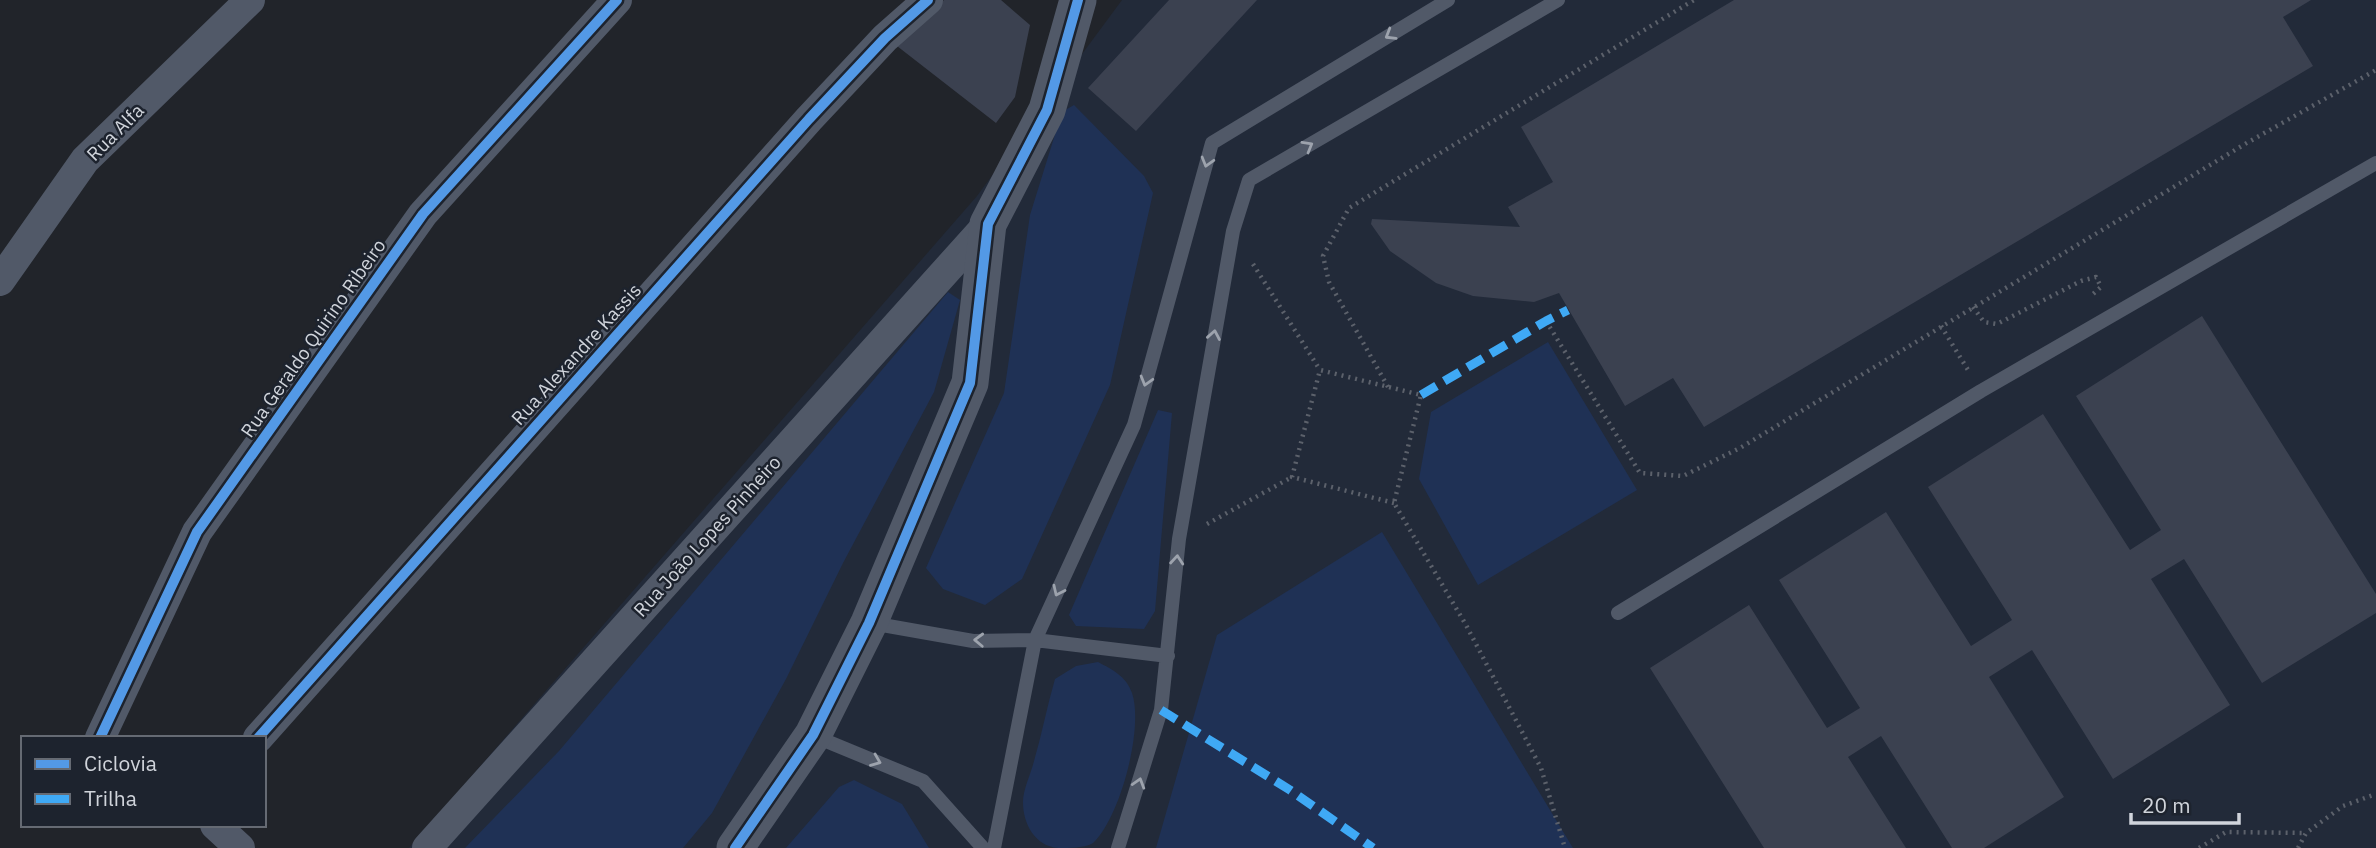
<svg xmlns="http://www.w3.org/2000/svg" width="2376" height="848" font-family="'IBM Plex Sans',sans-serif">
  <rect width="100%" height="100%" fill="#21242a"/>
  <path fill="#222a39" d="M1122 0H2376V848H409L977 196Z"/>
  <path fill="#1f3155" d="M1074 105 1144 176 1153 193 1110 385 1022 579 985 605 943 589 926 568 1004 393 1030 215 1062 112Z
    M948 292 960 300 934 392 843 563 786 679 712 813 683 848H465L559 751Z
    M1548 342 1637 490 1478 585 1419 479 1431 412Z
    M1158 410 1172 413 1155 611 1144 629 1076 626 1069 615Z
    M1382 532 1573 848H1156L1217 635Z
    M1098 662C1113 670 1126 676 1132 693 1144 728 1120 818 1093 843 1085 848 1069 848 1058 848 1035 846 1023 824 1023 802 1023 789 1031 774 1034 761 1042 734 1047 706 1055 679L1076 666Z
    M854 780 902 804 929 848H786L839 787Z"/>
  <path fill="#3b4150" d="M944 0H1001L1030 25 1015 97 996 123 897 46Z
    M1169 0H1257L1136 131 1088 88Z
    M1734 0H2311L2283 17 2313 66 1704 427 1673 378 1625 406 1559 293 1534 302 1473 296 1436 283 1390 251 1371 224 1372 219 1520 227 1508 207 1553 182 1521 127Z
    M2202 316 2376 594V613L2262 683 2184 559 2151 579 2230 705 2113 779 2032 650 1989 677 2064 797 1984 848H1952L1881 736 1848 757 1906 848H1764L1650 668 1749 605 1827 728 1860 708 1779 580 1886 512 1971 646 2012 620 1928 487 2043 414 2130 550 2161 530 2076 396Z"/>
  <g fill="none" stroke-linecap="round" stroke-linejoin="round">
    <path stroke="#5c616b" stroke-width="4.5" stroke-dasharray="2 5" stroke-linecap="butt" d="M1253 264 1320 370
      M1973 307 1984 322 1997 324 2081 281 2096 277 2101 287 2093 294
      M1546 321 1640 473 1683 476 1740 448 2245 144 2376 70
      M1941 326 1968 370
      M1388 387 1329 282 1323 256 1349 208 1694 0
      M1394 503 1292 477 1320 370 1421 395 1394 503 1466 625 1541 768 1565 848
      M1207 524 1292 477
      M2199 848 2226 832 2306 833
      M2298 848 2306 833 2343 806 2376 794"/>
    <path stroke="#515968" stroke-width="14" d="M1618 613 1981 391 2376 163
      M871 623 973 641 1035 640 1168 656
      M814 736 923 781 983 848
      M994 848 1035 640 1134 425 1212 143 1448 0
      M1118 848 1161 710 1179 539 1233 231 1249 180 1558 0"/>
    <path stroke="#515968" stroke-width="30" d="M0 281 85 160 250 0
      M100 738 197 532 423 214 617 0
      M258 738 809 119 885 38 928 0
      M215 825 240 848
      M427 848 988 224"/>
    <path stroke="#515968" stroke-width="37" d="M735 848 813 735 869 623 970 383 988 224 1047 110 1078 0"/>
    <path stroke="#3fa9f5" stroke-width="9" stroke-dasharray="18 9" stroke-linecap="butt" d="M1421 395 1546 321 1568 310
      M1161 710 1290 790 1373 848"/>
    <g stroke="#1d232e" stroke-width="15">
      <path id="cycleway" d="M100 738 197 532 423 214 617 0
        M258 738 809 119 885 38 928 0
        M735 848 813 735 869 623 970 383 988 224 1047 110 1078 0"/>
    </g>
    <use href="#cycleway" stroke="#5399e6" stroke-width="10"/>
  </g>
  <defs><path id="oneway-chevron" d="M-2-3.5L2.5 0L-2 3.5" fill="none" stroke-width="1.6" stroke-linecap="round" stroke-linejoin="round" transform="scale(1.75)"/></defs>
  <g stroke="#9da3ad">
    <use href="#oneway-chevron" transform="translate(1390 35) rotate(149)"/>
    <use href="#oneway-chevron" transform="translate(1308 146) rotate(-30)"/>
    <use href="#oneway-chevron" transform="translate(1207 162) rotate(106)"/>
    <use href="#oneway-chevron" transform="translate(1214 335) rotate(-80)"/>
    <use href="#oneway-chevron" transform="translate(1146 381) rotate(106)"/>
    <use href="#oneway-chevron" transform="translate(1177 560) rotate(-85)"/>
    <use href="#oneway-chevron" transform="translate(1058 591) rotate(115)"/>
    <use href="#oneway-chevron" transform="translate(979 640) rotate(-178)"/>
    <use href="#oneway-chevron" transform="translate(876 761) rotate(22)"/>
    <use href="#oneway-chevron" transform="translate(1139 783) rotate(-73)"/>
  </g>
  <g text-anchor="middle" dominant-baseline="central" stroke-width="5" stroke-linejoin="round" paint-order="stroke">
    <g font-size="19" fill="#d0d4db" stroke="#1d232e">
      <text transform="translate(115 132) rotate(-45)">Rua Alfa</text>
      <text transform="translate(313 338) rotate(-55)">Rua Geraldo Quirino Ribeiro</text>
      <text transform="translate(576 354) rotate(-48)">Rua Alexandre Kassis</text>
      <text transform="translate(707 536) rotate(-48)">Rua João Lopes Pinheiro</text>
    </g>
  </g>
  <rect x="21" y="736" width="245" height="91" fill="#1d232e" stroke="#656a73" stroke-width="2"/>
  <rect x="35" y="759" width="35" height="10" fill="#5399e6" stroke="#656a73" stroke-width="2"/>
  <text x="84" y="771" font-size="21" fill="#d0d4db">Ciclovia</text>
  <rect x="35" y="794" width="35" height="10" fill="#3fa9f5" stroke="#656a73" stroke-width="2"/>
  <text x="84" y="806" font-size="21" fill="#d0d4db">Trilha</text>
  <path d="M2131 813v10h108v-10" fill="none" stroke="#d0d4db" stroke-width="3.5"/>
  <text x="2142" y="813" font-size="21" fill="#d0d4db" stroke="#1d232e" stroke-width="5" paint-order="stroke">20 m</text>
</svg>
